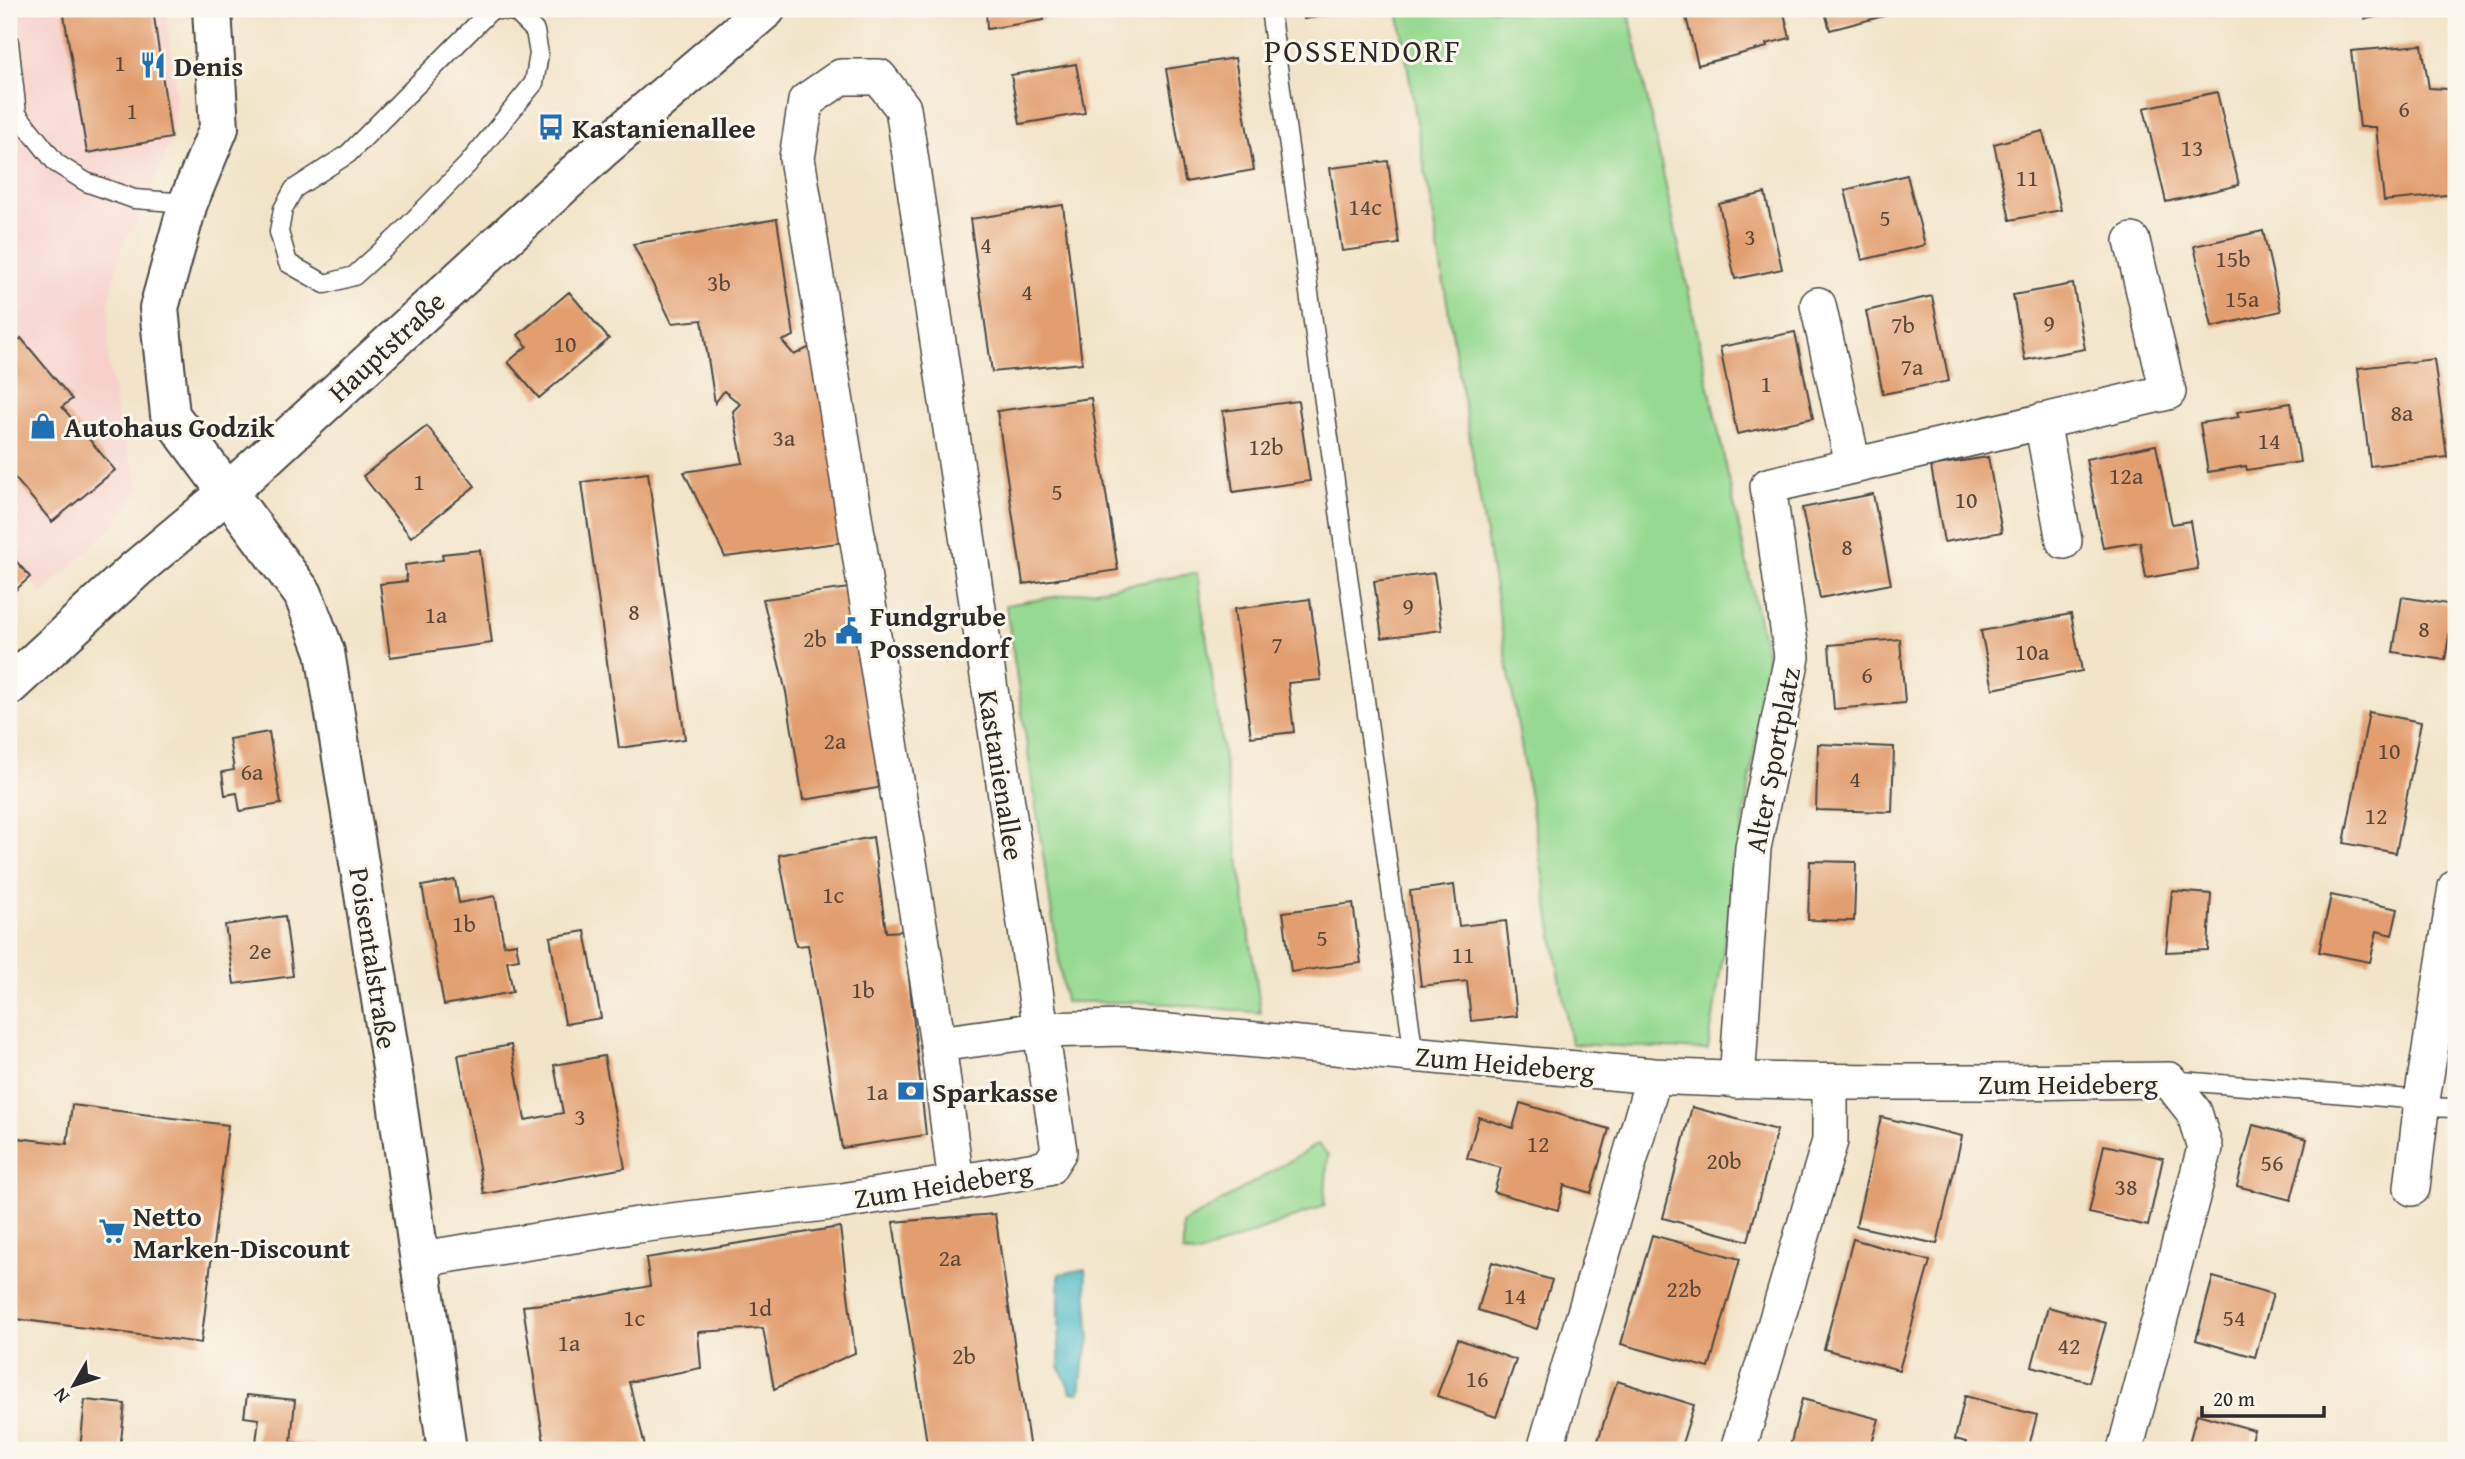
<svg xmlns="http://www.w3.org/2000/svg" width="2465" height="1459" font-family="'Gentium Book Plus',serif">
  <rect width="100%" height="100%" fill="#fbf7ec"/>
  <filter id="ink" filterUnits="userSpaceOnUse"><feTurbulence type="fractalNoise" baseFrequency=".0143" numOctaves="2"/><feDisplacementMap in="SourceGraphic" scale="14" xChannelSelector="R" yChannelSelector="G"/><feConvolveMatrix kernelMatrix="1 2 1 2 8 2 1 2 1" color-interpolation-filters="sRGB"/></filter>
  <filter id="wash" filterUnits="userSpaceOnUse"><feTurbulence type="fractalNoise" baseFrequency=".00686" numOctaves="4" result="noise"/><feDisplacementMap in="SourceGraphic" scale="28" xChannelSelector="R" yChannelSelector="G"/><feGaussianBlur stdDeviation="1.57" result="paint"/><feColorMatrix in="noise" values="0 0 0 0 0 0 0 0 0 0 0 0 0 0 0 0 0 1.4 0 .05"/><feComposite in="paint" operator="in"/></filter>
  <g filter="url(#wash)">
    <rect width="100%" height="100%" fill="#f1e4c8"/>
    <path fill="#f7d0cb" d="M9 9H166L176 92 171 138 142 214 123 242 109 301 108 360 118 417 139 488 122 518 42 594 9 553Z"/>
    <path fill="#96d992" stroke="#60825e" stroke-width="2" d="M1398 9H1628L1768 663 1708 1050 1571 1044Z
      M1197 573 1261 1013 1150 1002H1065L1006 605Z
      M1318 1144 1328 1155 1324 1206 1196 1255 1183 1252V1224Z"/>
    <path fill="#4bb9c6" stroke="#3b7278" stroke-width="2" d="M1085 1269 1090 1341 1083 1366 1080 1393 1071 1392 1059 1366V1274Z"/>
    <g id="blocks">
      <path fill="#e29e6e" d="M63 9H153L171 138 87 153Z
        M986 9H1043L1044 20 987 29Z
        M1302 9H1347L1348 12 1304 19Z
        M1684 9H1783L1790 38 1766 44 1767 47 1698 65Z
        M1824 9H1898L1899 12 1830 30Z
        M2363 9H2415V10L2365 19Z
        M2422 45 2429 88 2448 89 2456 151V194L2384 201 2376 127H2360L2351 51Z
        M1235 58 1254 170 1185 182 1166 69Z
        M1076 64 1085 113 1020 124 1011 75Z
        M2217 92 2239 185 2166 202 2144 108Z
        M2043 131 2061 210 2010 220 1994 144Z
        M1388 161 1399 244 1342 251 1330 168Z
        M1907 175 1925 245 1862 260 1845 190Z
        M1765 193 1782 269 1735 279 1719 204Z
        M1063 205 1082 363 992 372 970 219Z
        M777 219 794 336 782 341 794 355 816 344 846 542 725 557 684 472 743 463 733 411 740 404 724 391 715 403 702 320 672 323 633 244Z
        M2263 231 2281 311 2212 327 2194 246Z
        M2073 284 2085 349 2025 360 2013 295Z
        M569 292 609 339 539 398 508 362 527 346 518 335Z
        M1932 296 1949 381 1883 394 1866 311Z
        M1795 332 1813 418 1737 434 1720 347Z
        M21 338 72 399 62 407 115 470 52 522 9 471V452L12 449 9 446V348Z
        M2434 359 2447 457 2370 466 2358 368Z
        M1091 398 1118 570 1023 584 997 411Z
        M1298 401 1310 481 1233 492 1223 411Z
        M2291 403 2300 462 2247 470 2246 466 2208 472 2200 423 2239 417 2237 412Z
        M427 426 475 486 411 537 363 476Z
        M2156 445 2172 524 2190 521 2198 569 2146 578 2140 542 2103 548 2086 459Z
        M1988 457 2002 532 1944 542 1931 466Z
        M648 473 685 739 619 748 582 482Z
        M1873 494 1891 584 1820 598 1802 508Z
        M480 550 492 643 390 657 380 584 407 581 405 565 443 560 442 554Z
        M9 553 30 577 9 596Z
        M1434 573 1442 630 1382 638 1374 581Z
        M849 588 884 787 803 800 786 692 763 599Z
        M2402 597 2454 605 2445 660 2393 652Z
        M1310 599 1321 680 1288 683 1294 732 1251 737 1234 609Z
        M2071 614 2082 671 1993 689 1981 631Z
        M1900 639 1905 703 1834 709 1829 645Z
        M2369 712 2421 722 2396 853 2344 843Z
        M269 732 281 804 240 811 237 793 225 795 222 772 234 770 229 739Z
        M1818 744 1894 747 1892 812 1816 810Z
        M873 837 886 932 904 931 926 1135 842 1148 808 945 796 946 779 855Z
        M1810 861 1856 862 1854 921 1808 920Z
        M455 880 459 903 495 896 504 945 516 943 519 959 507 961 513 992 444 1005 422 886Z
        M1454 885 1459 926 1506 921 1517 1016 1471 1021 1467 981 1421 986 1410 891Z
        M2172 891 2211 894 2208 950 2166 952Z
        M2331 895 2398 909 2392 935 2377 931 2370 962 2319 952Z
        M1353 903 1361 963 1291 972 1283 912Z
        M285 916 293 976 234 984 225 925Z
        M585 931 601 1018 565 1024 550 937Z
        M511 1045 525 1120 563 1113 554 1065 604 1056 625 1168 484 1194 458 1055Z
        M1520 1103 1609 1129 1591 1193 1564 1185 1558 1210 1494 1192 1501 1168 1467 1158 1479 1117 1513 1128Z
        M72 1105 228 1125 201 1343 9 1318V1137L67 1144Z
        M1692 1107 1777 1130 1748 1241 1663 1218Z
        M1881 1117 1962 1136 1937 1244 1856 1226Z
        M2253 1125 2307 1139 2291 1200 2237 1186Z
        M2104 1145 2163 1158 2148 1226 2089 1213Z
        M995 1214 1030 1450H928L893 1222Z
        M840 1227 855 1353 774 1389 763 1328 698 1332 701 1368 629 1382 646 1450H545L523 1306 571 1301 650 1286 646 1258Z
        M1652 1235 1740 1259 1709 1368 1621 1344Z
        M1853 1239 1930 1261 1899 1370 1824 1349Z
        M1492 1262 1552 1280 1537 1329 1478 1310Z
        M2213 1277 2273 1294 2255 1357 2196 1340Z
        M2048 1307 2106 1323 2089 1382 2032 1366Z
        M1458 1339 1516 1360 1496 1417 1437 1396Z
        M1617 1381 1694 1405 1680 1450H1595Z
        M247 1395 295 1400 291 1442 315 1445V1450H255L259 1419 244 1417Z
        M1965 1396 2037 1415 2028 1450H1964L1966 1442 1955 1439Z
        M1802 1399 1879 1419 1870 1450H1789Z
        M85 1400 125 1404 120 1450H80Z
        M2197 1414 2254 1430 2248 1450H2187Z"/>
    </g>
  </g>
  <g filter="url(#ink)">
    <use href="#blocks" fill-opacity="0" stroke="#494743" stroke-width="2"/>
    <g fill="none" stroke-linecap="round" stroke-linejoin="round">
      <g stroke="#494743" stroke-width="21">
        <path id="service" d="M492 9 348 154 294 189 283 209 279 232 288 263 325 284 354 276 397 237 468 164 534 83 539 54 535 31 516 12 493 9
          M1270 9 1414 1056
          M9 42 17 114 56 163 86 182 134 199 188 203
          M2169 1080 2422 1100
          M2421 1107 2456 1108"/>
      </g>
      <g stroke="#494743" stroke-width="38">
        <path id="minor" d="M1818 305 1853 465
          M2042 421 2064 541
          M938 1044 1041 1030 903 108 879 77H841L806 101 797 158 938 1044 956 1183
          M1737 1081 1753 848 1792 657 1768 486 2168 392 2132 241
          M2412 1188 2422 1100 2456 887
          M421 1259 638 1225 842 1201 1048 1168 1059 1151 1041 1030 1124 1028 1654 1076C1826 1085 1997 1082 2169 1080L2194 1112 2205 1148 2125 1450
          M1545 1450 1654 1076
          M1738 1450 1830 1141V1084"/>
      </g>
      <g stroke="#494743" stroke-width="42">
        <path id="secondary" d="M212 9 219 128 188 203 159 308 170 415 303 594 325 652 393 1074 447 1450"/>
      </g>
      <g stroke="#494743" stroke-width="42">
        <path id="primary" d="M9 686 136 569 227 493 602 149 766 9"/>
      </g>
      <use href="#service" stroke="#fff" stroke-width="18"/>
      <use href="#minor" stroke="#fff" stroke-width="35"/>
      <use href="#secondary" stroke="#fff" stroke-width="38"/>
      <use href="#primary" stroke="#fff" stroke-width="38"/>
    </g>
  </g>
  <defs>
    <g id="restaurant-bare" transform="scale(2.1)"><path d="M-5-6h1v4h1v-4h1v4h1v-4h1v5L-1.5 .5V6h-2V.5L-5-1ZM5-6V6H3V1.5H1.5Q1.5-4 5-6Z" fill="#1f6fb2" stroke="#fbf7ec" stroke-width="2.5" paint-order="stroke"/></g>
    <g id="bus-bare" transform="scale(2.1)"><path d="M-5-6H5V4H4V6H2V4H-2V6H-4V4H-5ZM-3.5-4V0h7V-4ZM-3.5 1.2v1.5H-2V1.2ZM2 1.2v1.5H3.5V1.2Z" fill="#1f6fb2" stroke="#fbf7ec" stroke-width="2.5" paint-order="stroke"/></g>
    <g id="shop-bare" transform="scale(2.1)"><path d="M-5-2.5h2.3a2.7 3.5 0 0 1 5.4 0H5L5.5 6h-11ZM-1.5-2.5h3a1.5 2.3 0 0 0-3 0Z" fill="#1f6fb2" stroke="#fbf7ec" stroke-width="2.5" paint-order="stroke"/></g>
    <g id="civic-bare" transform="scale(2.1)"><path d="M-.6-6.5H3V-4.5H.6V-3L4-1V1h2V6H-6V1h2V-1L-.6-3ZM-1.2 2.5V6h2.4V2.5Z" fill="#1f6fb2" stroke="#fbf7ec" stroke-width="2.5" paint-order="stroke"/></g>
    <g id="bank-bare" transform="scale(2.1)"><path d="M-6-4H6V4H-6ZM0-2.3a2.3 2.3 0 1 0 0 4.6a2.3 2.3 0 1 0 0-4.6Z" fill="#1f6fb2" stroke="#fbf7ec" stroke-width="2.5" paint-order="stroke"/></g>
    <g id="supermarket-bare" transform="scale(2.1)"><path d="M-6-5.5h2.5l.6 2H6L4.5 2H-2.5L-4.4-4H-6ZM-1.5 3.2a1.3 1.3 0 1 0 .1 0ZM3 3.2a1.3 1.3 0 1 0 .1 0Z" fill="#1f6fb2" stroke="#fbf7ec" stroke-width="2.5" paint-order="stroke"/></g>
  </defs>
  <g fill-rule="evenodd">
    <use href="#restaurant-bare" x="153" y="65"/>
    <use href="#bus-bare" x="551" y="127"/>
    <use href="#shop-bare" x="43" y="426"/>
    <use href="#civic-bare" x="849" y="631"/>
    <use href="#bank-bare" x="911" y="1091"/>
    <use href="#supermarket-bare" x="112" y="1231"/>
  </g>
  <g text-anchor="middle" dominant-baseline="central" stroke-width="6" stroke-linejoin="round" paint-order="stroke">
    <g font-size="24" fill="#59483c">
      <text x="120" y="62">1</text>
      <text x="2404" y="108">6</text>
      <text x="132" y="110">1</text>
      <text x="2192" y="147">13</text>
      <text x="2027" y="177">11</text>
      <text x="1365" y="206">14c</text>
      <text x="1885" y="217">5</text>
      <text x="1750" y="236">3</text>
      <text x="986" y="244">4</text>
      <text x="2233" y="258">15b</text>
      <text x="719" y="282">3b</text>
      <text x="1027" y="291">4</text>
      <text x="2242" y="298">15a</text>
      <text x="2049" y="322">9</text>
      <text x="1903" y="324">7b</text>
      <text x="565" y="343">10</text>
      <text x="1912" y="366">7a</text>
      <text x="1766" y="383">1</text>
      <text x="2402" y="412">8a</text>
      <text x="784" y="437">3a</text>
      <text x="2269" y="440">14</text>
      <text x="1266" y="446">12b</text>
      <text x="2126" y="475">12a</text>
      <text x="419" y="481">1</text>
      <text x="1057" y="491">5</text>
      <text x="1966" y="499">10</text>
      <text x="1847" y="546">8</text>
      <text x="1408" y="605">9</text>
      <text x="634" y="611">8</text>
      <text x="436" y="614">1a</text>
      <text x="2424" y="628">8</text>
      <text x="815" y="638">2b</text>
      <text x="1277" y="644">7</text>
      <text x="2032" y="651">10a</text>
      <text x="1867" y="674">6</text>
      <text x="835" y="740">2a</text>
      <text x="2389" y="750">10</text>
      <text x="252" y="771">6a</text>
      <text x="1855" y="778">4</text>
      <text x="2376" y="815">12</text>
      <text x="833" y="894">1c</text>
      <text x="464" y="923">1b</text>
      <text x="1322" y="937">5</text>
      <text x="260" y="950">2e</text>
      <text x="1463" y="954">11</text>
      <text x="863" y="989">1b</text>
      <text x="877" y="1091">1a</text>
      <text x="580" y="1116">3</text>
      <text x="1538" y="1143">12</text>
      <text x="1724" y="1160">20b</text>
      <text x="2272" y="1162">56</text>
      <text x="2126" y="1186">38</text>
      <text x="950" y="1257">2a</text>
      <text x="1684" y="1288">22b</text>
      <text x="1515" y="1295">14</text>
      <text x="760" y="1307">1d</text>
      <text x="634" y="1317">1c</text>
      <text x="2234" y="1317">54</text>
      <text x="569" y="1342">1a</text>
      <text x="2069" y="1345">42</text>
      <text x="964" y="1355">2b</text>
      <text x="1477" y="1378">16</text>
    </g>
    <g font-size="28" font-weight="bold" fill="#2b2b2b" stroke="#fbf7ec" text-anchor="start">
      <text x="174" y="65">Denis</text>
      <text x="572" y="127">Kastanienallee</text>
      <text x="64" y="426">Autohaus Godzik</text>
      <text x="870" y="615">Fundgrube<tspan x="870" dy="32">Possendorf</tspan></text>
      <text x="932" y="1091">Sparkasse</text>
      <text x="133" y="1215">Netto<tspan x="133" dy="32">Marken-Discount</tspan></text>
    </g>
    <g font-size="28" fill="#2b2b2b" stroke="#fbf7ec">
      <text transform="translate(386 346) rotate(-43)">Hauptstraße</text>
      <text transform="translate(1772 760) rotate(-79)">Alter Sportplatz</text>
      <text transform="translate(1002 775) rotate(81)">Kastanienallee</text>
      <text transform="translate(374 958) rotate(81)">Poisentalstraße</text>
      <text transform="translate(1505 1063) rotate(5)">Zum Heideberg</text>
      <text x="2068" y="1083">Zum Heideberg</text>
      <text transform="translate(943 1184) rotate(-9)">Zum Heideberg</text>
    </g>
    <g font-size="32" letter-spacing="2" fill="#2b2b2b" stroke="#fbf7ec">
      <text x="1363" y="50">POSSENDORF</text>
    </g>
  </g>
  <rect width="2465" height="1459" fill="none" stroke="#fbf7ec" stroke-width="35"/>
  <g transform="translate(74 1385) rotate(231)" stroke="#fbf7ec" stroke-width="5" paint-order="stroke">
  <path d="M0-5L12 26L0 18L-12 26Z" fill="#2b2b2b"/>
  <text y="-10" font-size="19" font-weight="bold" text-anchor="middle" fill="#2b2b2b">N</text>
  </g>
  <path d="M2202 1406v10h122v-10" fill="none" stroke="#2b2b2b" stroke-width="3.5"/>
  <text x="2213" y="1406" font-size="21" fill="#2b2b2b" stroke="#fbf7ec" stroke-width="5" paint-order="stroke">20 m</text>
</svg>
